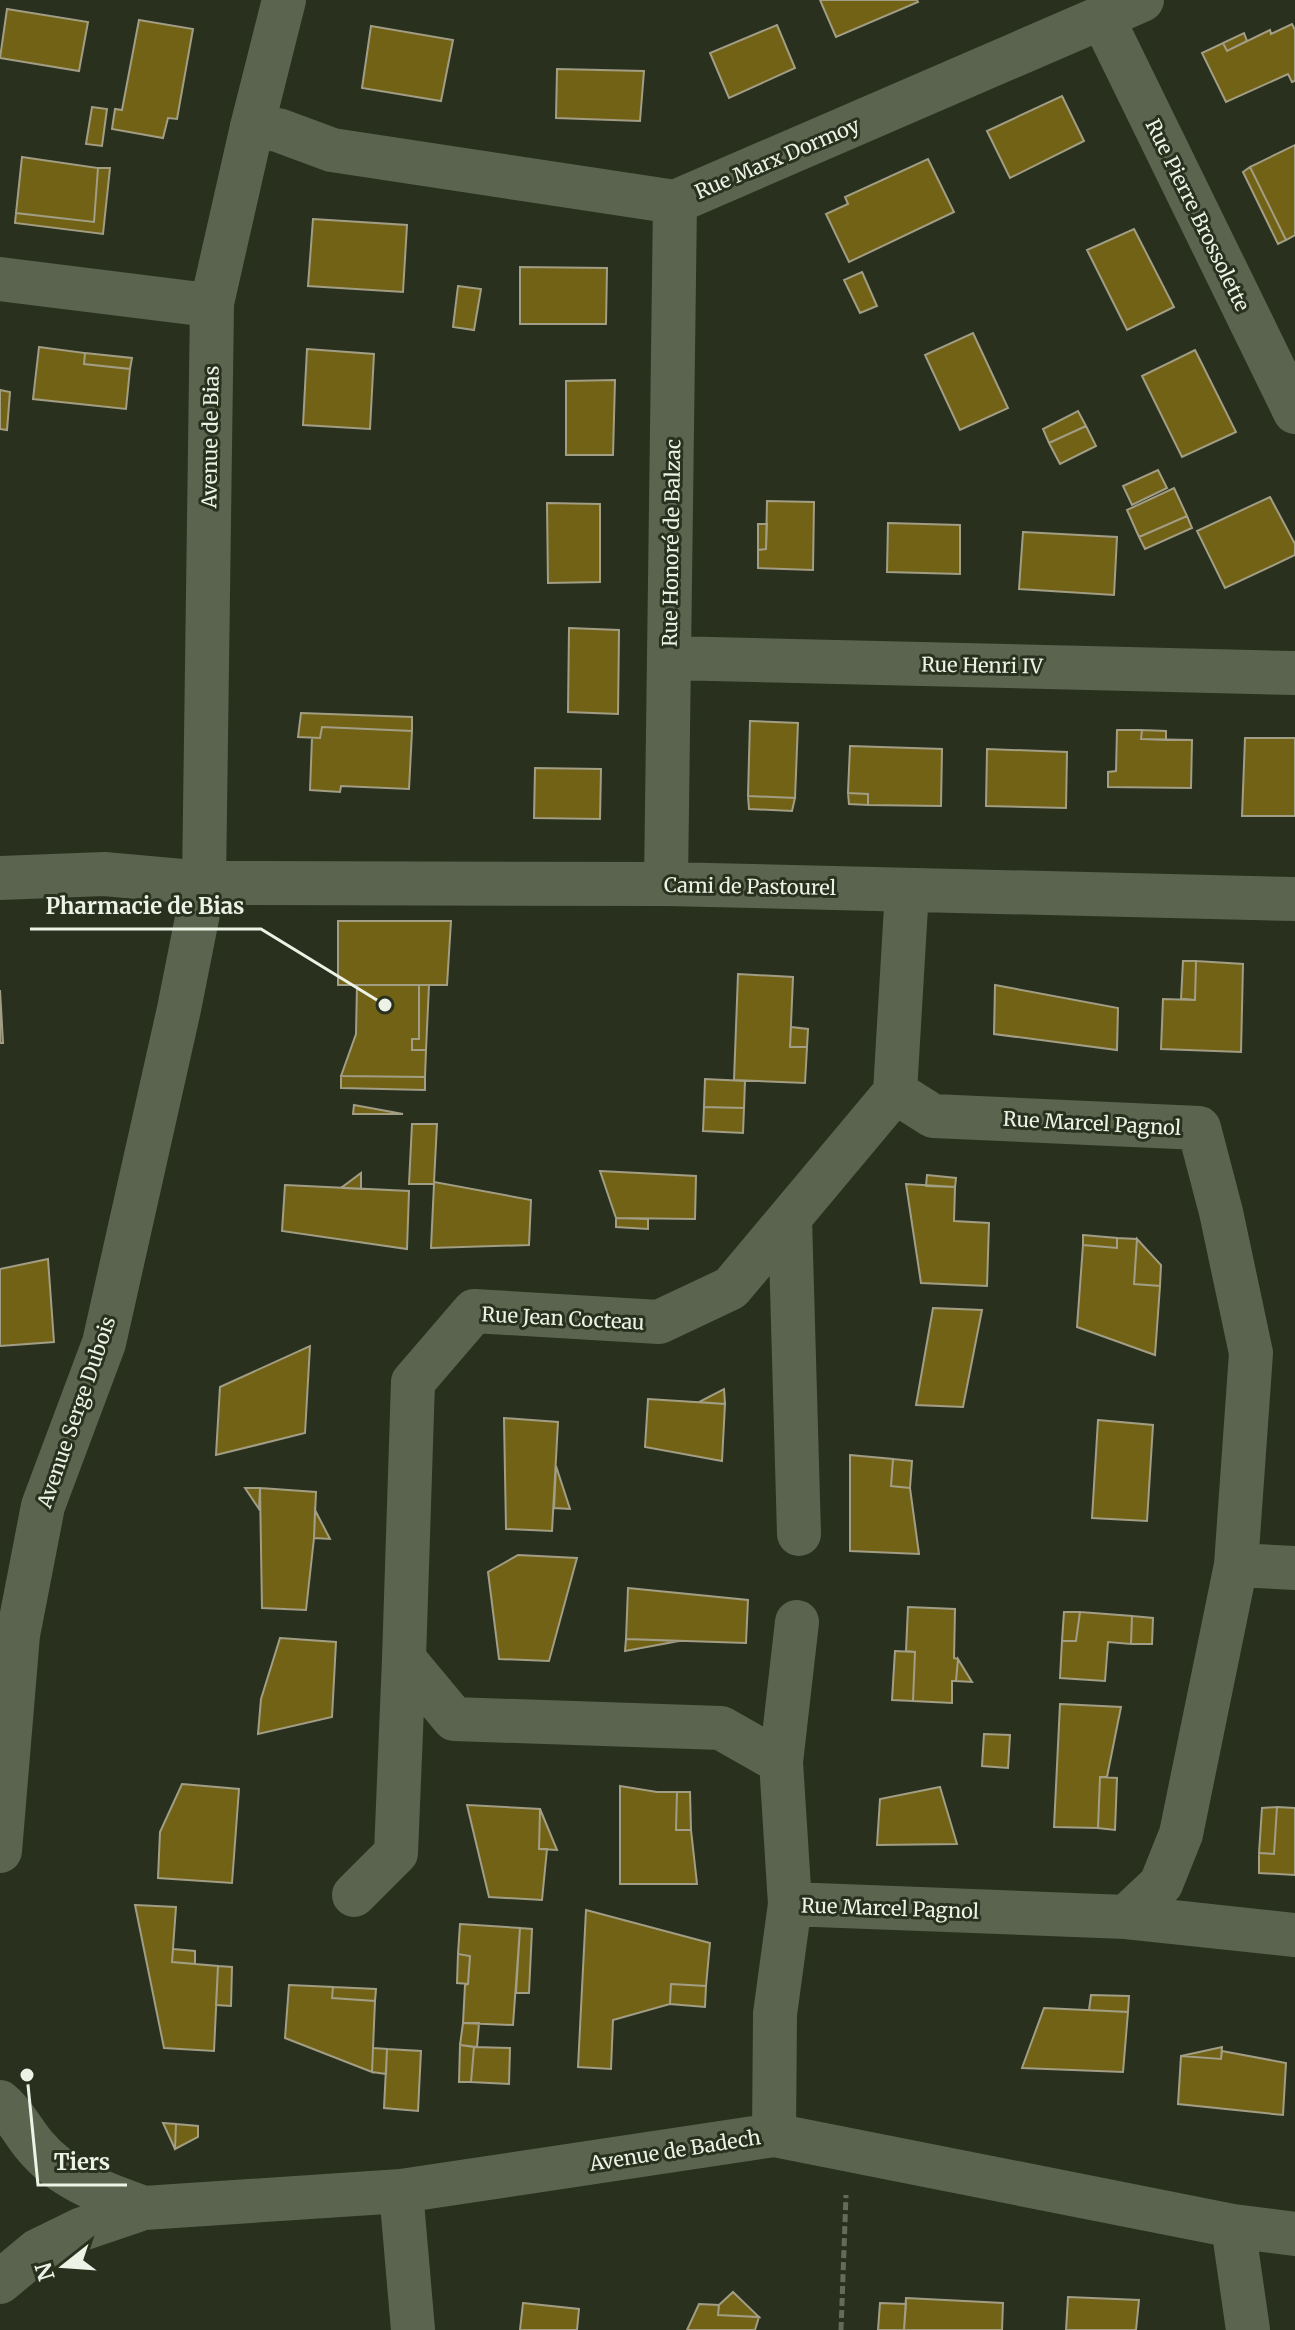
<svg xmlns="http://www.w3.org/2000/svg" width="1295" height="2330" font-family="Merriweather,serif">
  <rect width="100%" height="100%" fill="#29311e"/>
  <path fill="#726215" stroke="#a29d85" stroke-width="2" d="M820 0H917L918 2 836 37Z
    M7 9 88 22 79 71 0 58Z
    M139 20 193 29 177 119 168 118 163 138 112 129 115 109 122 110Z
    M1292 24 1295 30V81L1292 82 1288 74 1226 102 1202 53 1223 43 1227 51 1270 30 1271 34Z
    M777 25 795 68 729 98 710 53Z
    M371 26 453 40 441 101 362 88Z
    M1244 33 1247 41 1227 51 1223 43Z
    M557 69 644 71 640 121 556 118Z
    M1062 96 1084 141 1010 178 987 131Z
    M92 107 107 109 102 146 86 144Z
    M1295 145V235L1286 240 1250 167Z
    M22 157 98 168 94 222 16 213Z
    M928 159 954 212 849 262 826 214 848 204 845 197Z
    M1250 167 1286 240 1278 244 1243 172Z
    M98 168H110L103 234 15 223 16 213 94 222Z
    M313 219 407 225 403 292 308 286Z
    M1134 229 1174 307 1127 330 1087 250Z
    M520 267 607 268 606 324H520Z
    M862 272 877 306 860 313 844 280Z
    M458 286 481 289 474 330 453 327Z
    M973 333 1008 408 960 430 925 355Z
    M39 347 85 353 84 364 130 369 126 409 33 399Z
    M307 349 374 354 370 429 303 425Z
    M1195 350 1236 432 1182 457 1142 376Z
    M85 353 132 358 130 369 84 364Z
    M615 380 613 455H566V381Z
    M0 390 10 392 7 430 0 429Z
    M1078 411 1086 426 1049 443 1043 429Z
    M1086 426 1096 446 1060 464 1049 443Z
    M1158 470 1167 488 1132 505 1123 486Z
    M1174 488 1187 516 1139 537 1127 510Z
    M1270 497 1295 544V555L1225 588 1197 531Z
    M767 501 814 502 813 570 758 568V550L766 549Z
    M547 503 600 504V582L548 583Z
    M1187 516 1192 528 1145 549 1139 537Z
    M888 523 960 525V574L887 572Z
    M758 524H767L766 549 758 550Z
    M1023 532 1117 537 1114 595 1019 589Z
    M569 628 619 630 618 714 568 712Z
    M301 713 412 717V731L322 727 320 738 298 737Z
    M750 721 798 723 795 798 748 796Z
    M322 727 412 731 409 789 341 786 340 792 310 790 312 738H320Z
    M1117 730H1142L1141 739 1192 740 1191 788 1108 787V772L1116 771Z
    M1142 730 1166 731V740L1141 739Z
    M1245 738H1295V816H1242Z
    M850 746 942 749 941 806 868 805V794L848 793Z
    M987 749 1067 752 1066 808 986 806Z
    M535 768 601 769 600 819 534 818Z
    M848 793 868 794V805L849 804Z
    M748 796 795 798 792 811 749 809Z
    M338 921H451L447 985H338Z
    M1183 961H1196L1195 1000 1181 999Z
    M1196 961 1243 964 1241 1052 1161 1049 1163 999 1195 1000Z
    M738 974 793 977 790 1047H807L805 1083 734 1080Z
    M357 985H419V1039H412V1050H426L425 1077 341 1076 356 1034Z
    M419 985H429L426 1050H412V1039H419Z
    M995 985 1118 1008 1117 1050 994 1034Z
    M0 990 3 1043H0Z
    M791 1027 808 1029 807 1047H790Z
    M341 1076 425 1077V1090L341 1088Z
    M705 1079 745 1081 744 1108 704 1107Z
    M354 1105 403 1114H353Z
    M704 1107 744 1108 743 1133 703 1131Z
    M412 1124H437L434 1182 531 1200 529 1245 431 1248 434 1184H409Z
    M600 1171 696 1176 695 1219 616 1218Z
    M361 1173V1189L341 1188Z
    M927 1175 956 1178 955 1187 926 1186Z
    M906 1184 955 1187 954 1221 989 1223 987 1286 921 1283Z
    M285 1185 409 1191 407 1249 282 1231Z
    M616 1218 648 1219V1229L616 1227Z
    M1083 1235 1117 1238V1248L1083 1245Z
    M1117 1238 1137 1239 1134 1284 1160 1286 1155 1355 1077 1327 1083 1245 1117 1248Z
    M1137 1239 1161 1265 1160 1286 1134 1284Z
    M48 1259 54 1342 0 1346V1269Z
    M933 1308 982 1310 963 1407 916 1405Z
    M310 1346 305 1433 216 1455 220 1387Z
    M724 1389 725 1404 699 1402Z
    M648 1399 725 1404 722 1461 645 1447Z
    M504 1418 558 1422 552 1531 506 1529Z
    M1098 1420 1153 1425 1147 1521 1092 1518Z
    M850 1455 893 1459 891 1486 910 1488 919 1554 850 1551Z
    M893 1459 912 1461 910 1488 891 1486Z
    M556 1466 570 1509 554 1508Z
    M245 1488H260L259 1509Z
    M260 1488 316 1492 314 1538 306 1610 262 1608Z
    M315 1510 330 1539 314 1538Z
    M518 1555 577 1558 549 1661 499 1659 488 1572Z
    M628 1588 748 1600 746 1643 626 1639Z
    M908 1607 955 1609 954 1658 958 1659 956 1681H952V1703L913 1701 915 1652 906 1651Z
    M1064 1612H1080L1076 1641H1062Z
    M1080 1612 1132 1616 1131 1644 1108 1642 1105 1681 1060 1678 1062 1641H1076Z
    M1132 1616 1153 1618 1152 1644H1131Z
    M280 1638 336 1642 332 1717 258 1734 261 1699Z
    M626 1639 679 1641 625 1651Z
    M895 1651 915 1652 913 1701 892 1700Z
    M958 1659 972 1682 956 1681Z
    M1060 1704 1121 1707 1107 1777H1100L1098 1828 1054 1827Z
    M984 1734 1010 1735 1008 1768 982 1766Z
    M1100 1777 1117 1778 1115 1830 1098 1828Z
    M182 1784 239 1789 232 1883 158 1878 160 1832Z
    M620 1786 657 1792H677L676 1830H691L697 1884H620Z
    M940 1787 957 1844 877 1845 880 1799Z
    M677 1792H690L691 1830H676Z
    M467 1805 540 1809 539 1849H547L542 1900 489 1897Z
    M1277 1807 1274 1854 1259 1853 1262 1808Z
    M1277 1807 1295 1808V1875L1259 1873V1853L1274 1854Z
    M540 1809 557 1850 539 1849Z
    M135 1905 176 1907 172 1962 218 1966 214 2051 164 2048Z
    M586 1910 710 1943 706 1986 671 1984 670 2004 613 2020 611 2069 578 2067Z
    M460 1924 520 1928 513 2025 463 2023 465 1985 468 1984 470 1956 458 1954Z
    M520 1928 532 1929 529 1993H516Z
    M173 1949 195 1951V1964L172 1962Z
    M458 1954 470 1956 468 1984 457 1983Z
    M218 1966 232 1967 231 2006 216 2005Z
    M671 1984 706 1986 705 2007 670 2004Z
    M289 1985 333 1987 332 1998 375 2001 372 2072 285 2038Z
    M333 1987 376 1989 375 2001 332 1998Z
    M1091 1995 1129 1996 1128 2012 1089 2010Z
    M1044 2008 1128 2012 1123 2072 1022 2068Z
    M463 2023H479L477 2047 460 2045Z
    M460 2045 474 2047 471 2082H459Z
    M474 2047 510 2048 509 2084 471 2082Z
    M1222 2047 1221 2059 1181 2056Z
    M373 2048 387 2049 386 2074 372 2072Z
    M387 2049 421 2051 418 2111 384 2108Z
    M1222 2051 1286 2063 1283 2115 1178 2104 1181 2056 1221 2059Z
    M163 2123 176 2124 175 2149Z
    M176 2124 198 2126V2137L175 2149Z
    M733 2292 759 2317 718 2315 719 2305Z
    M1068 2297 1139 2300 1136 2330H1066Z
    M906 2298 1003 2303 1002 2330H904Z
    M523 2303 579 2309 577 2330H520Z
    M880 2303 906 2304 904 2330H878Z
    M699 2304 719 2305 718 2315 759 2317 755 2330H687Z"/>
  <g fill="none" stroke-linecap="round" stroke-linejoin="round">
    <path stroke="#646b5a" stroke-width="5" stroke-dasharray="8 4" stroke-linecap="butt" d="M841 2330 846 2195"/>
    <path stroke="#5b644f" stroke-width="44" d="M1102 17 1295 412
      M252 127 278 130 332 150 675 202 1142 0
      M0 279 192 303H212
      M669 658 1295 673
      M0 878 104 874 204 883 666 884 1295 899
      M666 884 675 202
      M790 1218 799 1534
      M1236 1565 1295 1568
      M781 1762 797 1622
      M354 1895 396 1853 404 1659
      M790 1904 781 1762 721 1728 454 1719 404 1659 413 1382 474 1311 659 1322 731 1288 895 1092
      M1126 1917 1295 1935
      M0 2102C14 2113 23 2132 35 2146 63 2180 105 2194 144 2208
      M774 2135 775 2014 790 1904 1126 1917 1161 1884 1181 1834 1236 1565 1251 1353 1221 1212 1199 1128 933 1116 895 1092 907 890
      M401 2191 413 2330
      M1233 2226 1248 2330
      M0 2282 37 2251 82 2229 144 2208 401 2191 774 2135 1233 2226 1295 2234"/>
    <path stroke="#5b644f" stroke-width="44" d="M0 1851 18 1635 43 1506 104 1343 179 1009 204 883 212 303 252 127 284 0"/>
  </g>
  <g text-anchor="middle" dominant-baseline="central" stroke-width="6" stroke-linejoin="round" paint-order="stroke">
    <g font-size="20" fill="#ecf2e5" stroke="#29311e">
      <text transform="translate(777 158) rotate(-23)">Rue Marx Dormoy</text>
      <text transform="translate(1198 215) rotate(64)">Rue Pierre Brossolette</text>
      <text transform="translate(210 437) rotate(-89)">Avenue de Bias</text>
      <text transform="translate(671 543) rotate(-89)">Rue Honoré de Balzac</text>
      <text transform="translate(982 665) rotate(1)">Rue Henri IV</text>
      <text transform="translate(750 886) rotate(1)">Cami de Pastourel</text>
      <text transform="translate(1092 1123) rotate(3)">Rue Marcel Pagnol</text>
      <text transform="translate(563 1318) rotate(3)">Rue Jean Cocteau</text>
      <text transform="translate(76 1412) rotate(-71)">Avenue Serge Dubois</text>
      <text transform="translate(890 1908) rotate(2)">Rue Marcel Pagnol</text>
      <text transform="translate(675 2150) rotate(-9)">Avenue de Badech</text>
    </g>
  </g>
  <path fill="none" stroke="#ecf2e5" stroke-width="3" d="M385 1005L261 929H30M27 2075L38 2185H127"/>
  <g fill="#ecf2e5" stroke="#29311e" stroke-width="3">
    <circle cx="385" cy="1005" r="8"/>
    <circle cx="27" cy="2075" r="8"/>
  </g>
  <g font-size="22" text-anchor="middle" font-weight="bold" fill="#ecf2e5" stroke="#29311e" stroke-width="6" stroke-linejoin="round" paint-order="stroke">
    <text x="145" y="914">Pharmacie de Bias</text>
    <text x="82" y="2170">Tiers</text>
  </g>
  <g transform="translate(64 2266) rotate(253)" stroke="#29311e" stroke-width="6" paint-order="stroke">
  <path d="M0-6L14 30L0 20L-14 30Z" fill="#ecf2e5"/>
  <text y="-12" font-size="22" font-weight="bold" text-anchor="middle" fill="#ecf2e5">N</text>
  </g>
</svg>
